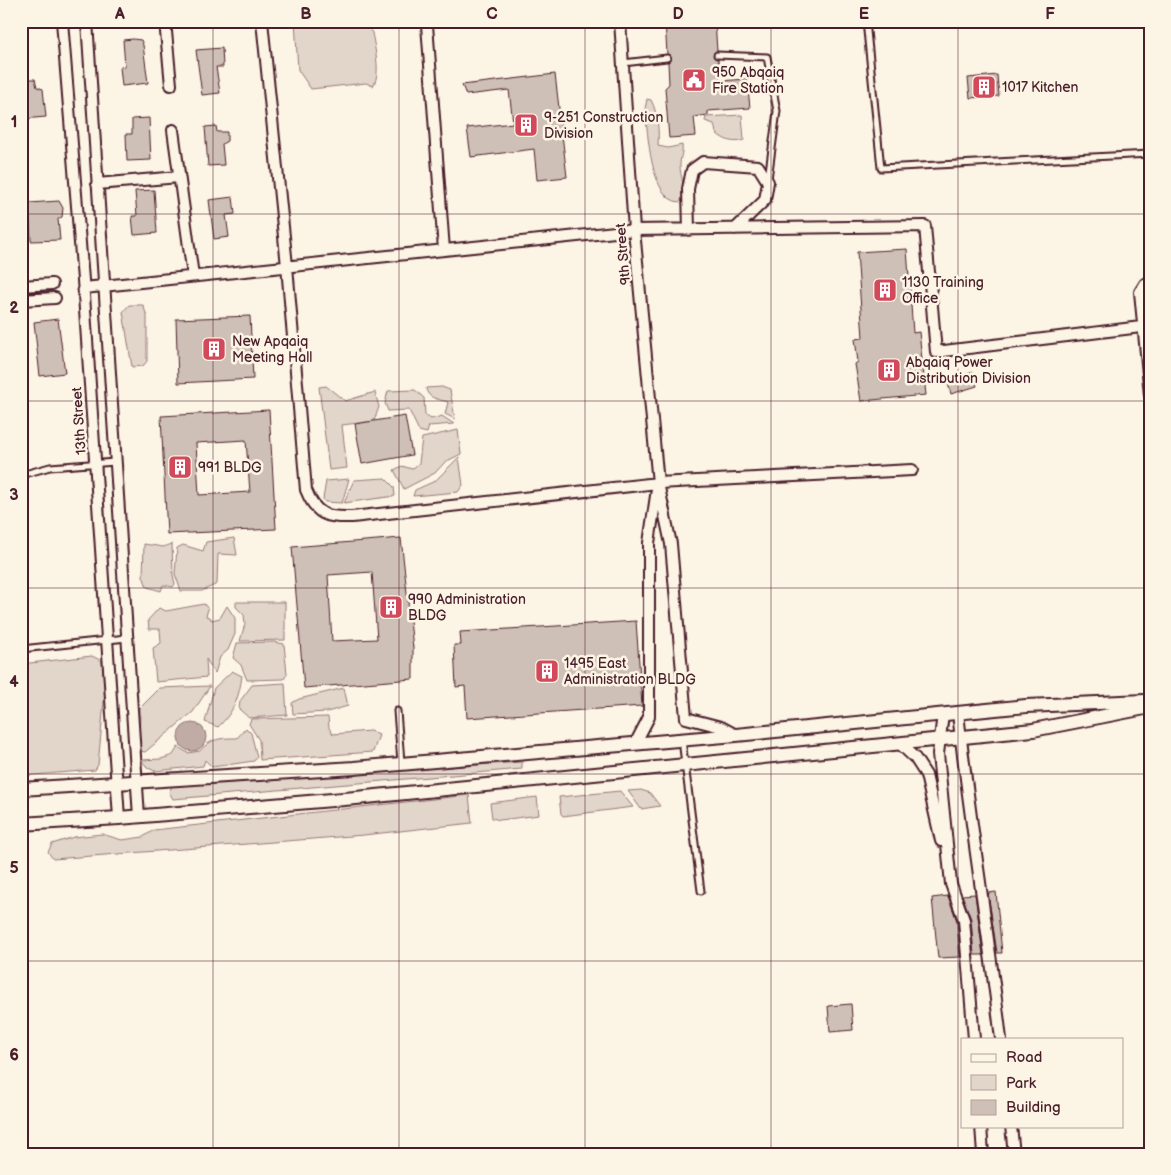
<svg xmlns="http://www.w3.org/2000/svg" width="1171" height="1175" font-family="'Balsamiq Sans',sans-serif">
  <rect width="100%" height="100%" fill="#fcf5e5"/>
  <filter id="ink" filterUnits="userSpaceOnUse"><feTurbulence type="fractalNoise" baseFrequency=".02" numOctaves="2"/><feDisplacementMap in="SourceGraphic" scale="10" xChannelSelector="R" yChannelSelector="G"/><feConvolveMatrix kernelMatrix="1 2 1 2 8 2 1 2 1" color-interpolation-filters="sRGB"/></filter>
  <g filter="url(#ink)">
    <path fill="#e2d5ca" stroke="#967a7a" d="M295 21H370C372 39 383 71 373 86L366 83 311 89 298 70Z
      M647 99 651 100C658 113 659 132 658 146L668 148 682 145C683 154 680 157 680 165 680 177 688 192 680 202 650 201 648 133 645 109Z
      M742 115 744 140C733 144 724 140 716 133L714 124 705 121 706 117Z
      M129 305H143L147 316V361L143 366 132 367 123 312Z
      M326 386 345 401 375 392 379 407 374 421 342 425 347 468 329 470 319 387Z
      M442 387 450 390 455 419 445 414 448 402C439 399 427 399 426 388Z
      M415 390 424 398 425 415 431 419 442 416 454 424 429 426 427 433 419 431 409 410 388 411 385 403 388 391Z
      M458 430 461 454 445 462 435 473 404 489 394 470 402 466 412 469 419 463 422 438Z
      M459 457 463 485 458 492 413 496 415 490 435 481Z
      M385 478 394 487 395 496 344 503 354 480Z
      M349 479 342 503 325 502 323 499 326 481Z
      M234 538 237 555 218 554 217 584 202 591H181L175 574 177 548 183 545 203 551 206 542Z
      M144 544 163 547 172 544 173 575 175 584 173 587 163 585 161 591 147 587 143 576Z
      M236 602H285V640L240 641 245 624 244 615 236 607Z
      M204 604 208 609 206 616 211 618V620L220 618 227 606 235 618V634L228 650 220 657 215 673 206 659 207 677 156 682 153 648 161 643 160 629H149L148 620 159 608 166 611Z
      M274 642 284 644 287 674 284 679 247 680 241 665 233 658 237 643Z
      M92 656 102 661 105 691 98 765 95 770 21 776V664Z
      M232 671 242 676C239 697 234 712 218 727L205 722 214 688Z
      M285 683 287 715 249 718 239 709 240 701 252 685Z
      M210 686 193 712 145 752 139 751 140 708 160 688Z
      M344 688 348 706 327 712 293 714 292 703 299 699Z
      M328 717 329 728 333 734 370 731 379 735 373 752 260 760 259 740 249 724 251 719Z
      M246 728 251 733 257 757 254 761 212 767 205 760 203 766 155 771 148 768 141 760 161 759 173 755 178 747 188 753 200 751C211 738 221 738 237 738Z
      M522 762V769L173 799 169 792 172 786Z
      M641 790 650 793 660 806 641 809 628 791Z
      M620 791 633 807 563 816 561 814 559 797Z
      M469 795 472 823 364 835 53 859 48 852 52 844 74 837 102 834 122 840 143 837 154 830Z
      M537 797 539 815 500 820 492 818 490 803Z"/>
    <path fill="#c0aca5" stroke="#917474" d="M178 737a14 14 0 1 1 28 0a14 14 0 1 1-28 0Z"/>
    <path fill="#cfc0b7" stroke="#4a1f2b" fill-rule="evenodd" d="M665 21H715L717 51 713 55 718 59 720 81 747 79 750 108 708 111V115L694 117 696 136 669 138 665 88 669 84 668 62 671 58 667 54Z
      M133 39 141 40 143 45 148 83 122 86 120 67 125 66 123 40Z
      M222 48 223 67H216L220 93 202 95 196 50Z
      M555 74 567 177 537 180 534 149 471 157 467 128 513 123 509 90 466 95 462 85Z
      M997 75 999 96 970 98 968 78Z
      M21 79H35L37 87 43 89 46 117 23 119Z
      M149 118 151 160 127 161 126 134H132V119Z
      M216 126 217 132H227V141L222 144 224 165 208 166 205 127Z
      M154 190 157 233 134 235 132 216H137L135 191Z
      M233 197 235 214 226 215 229 237 214 239 209 200Z
      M59 201 63 208 62 217 58 219 60 240 31 241 29 203Z
      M907 249 913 333 919 332 926 395 861 401 855 364 858 362 855 339 863 338 857 252Z
      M250 316 253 379 178 383 176 319Z
      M58 319 65 373 40 376 34 322Z
      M973 372 977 386 951 394 947 380Z
      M269 410 276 529 167 534 161 416ZM246 440 250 492 199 495 196 443Z
      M405 416 412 455 362 464 355 424Z
      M401 538 413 648V679L304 688 292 547ZM372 572 377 639 332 641 328 575Z
      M636 621 642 706 467 718 465 686 456 687 454 645H461L460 632Z
      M996 892 1002 953H997L988 893Z
      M975 894 983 955H974L971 919 962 895Z
      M948 896 957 921 960 957 938 958 932 898Z
      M851 1004 853 1030 830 1032 828 1006Z"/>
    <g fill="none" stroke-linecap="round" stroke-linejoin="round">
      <g stroke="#4a1f2b" stroke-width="9">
        <path id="service" d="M866 21 881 168 1150 154
          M717 55 767 57 777 111 768 179
          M623 63 667 58
          M21 475 50 467 115 462
          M21 649 127 638
          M397 711 401 762
          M682 740 701 891"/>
      </g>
      <g stroke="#4a1f2b" stroke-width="14">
        <path id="minor" d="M62 21 83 280 119 818
          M87 21 139 817
          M165 21 171 85
          M262 21 287 266 306 490C316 515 326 518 352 517L658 483 912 470
          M620 21 634 230 658 483 671 544 686 718 721 727 736 735
          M427 25 444 250
          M173 130 193 276
          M97 184 179 177
          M689 230 688 189 692 170 703 162 758 166 768 182 765 200 735 229
          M1150 282 1145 284 1140 292 1150 395
          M21 286 52 284
          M84 288 634 230 925 226 936 352 1141 327
          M21 300 55 298
          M958 713C970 822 988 930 1001 1039
          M943 714 938 754 951 884 964 920 974 1039
          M635 744 649 717V543L657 489
          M900 744 915 758 926 775 941 841
          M981 1126 983 1154
          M1011 1126 1014 1154"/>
      </g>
      <g stroke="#4a1f2b" stroke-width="16">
        <path id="tertiary" d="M21 789 354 768 736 735 1026 706 1145 701
          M21 824 119 818 356 798 1033 730 1150 707"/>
      </g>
      <use href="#service" stroke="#fcf5e5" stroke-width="5"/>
      <use href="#minor" stroke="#fcf5e5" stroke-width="10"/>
      <use href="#tertiary" stroke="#fcf5e5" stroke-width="12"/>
    </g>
  </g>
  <path fill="none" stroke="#4a1f2b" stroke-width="1" stroke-opacity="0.55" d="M213 21V1154M399 21V1154M585 21V1154M771 21V1154M958 21V1154M21 214H1150M21 401H1150M21 588H1150M21 774H1150M21 961H1150"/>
  <defs>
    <g id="civic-square" transform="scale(1.25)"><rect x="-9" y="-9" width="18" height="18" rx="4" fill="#d1495b" stroke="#fcf5e5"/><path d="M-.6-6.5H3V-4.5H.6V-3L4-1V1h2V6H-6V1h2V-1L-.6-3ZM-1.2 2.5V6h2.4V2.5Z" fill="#fff"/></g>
    <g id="building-square" transform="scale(1.25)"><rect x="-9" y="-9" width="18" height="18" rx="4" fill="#d1495b" stroke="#fcf5e5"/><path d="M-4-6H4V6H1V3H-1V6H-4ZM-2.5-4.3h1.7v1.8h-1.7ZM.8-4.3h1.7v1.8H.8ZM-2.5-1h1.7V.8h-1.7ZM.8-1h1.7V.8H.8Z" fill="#fff"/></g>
  </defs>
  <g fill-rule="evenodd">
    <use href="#civic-square" x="694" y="80"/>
    <use href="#building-square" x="984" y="87"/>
    <use href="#building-square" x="526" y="125"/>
    <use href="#building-square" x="885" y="290"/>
    <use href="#building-square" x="214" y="349"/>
    <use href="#building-square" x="889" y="370"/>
    <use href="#building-square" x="180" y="467"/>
    <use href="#building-square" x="391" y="607"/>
    <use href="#building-square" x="547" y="671"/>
  </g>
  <g text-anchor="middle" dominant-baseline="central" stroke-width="5" stroke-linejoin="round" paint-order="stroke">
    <g font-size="14" fill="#4a1f2b" stroke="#fcf5e5" text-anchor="start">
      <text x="712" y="72">950 Abqaiq<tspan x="712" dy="16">Fire Station</tspan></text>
      <text x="1002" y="87">1017 Kitchen</text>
      <text x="544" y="117">9-251 Construction<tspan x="544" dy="16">Division</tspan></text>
      <text x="902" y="282">1130 Training<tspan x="902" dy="16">Office</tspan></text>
      <text x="232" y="341">New Apqaiq<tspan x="232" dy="16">Meeting Hall</tspan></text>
      <text x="906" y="362">Abqaiq Power<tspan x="906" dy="16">Distribution Division</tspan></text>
      <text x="198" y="467">991 BLDG</text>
      <text x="408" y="599">990 Administration<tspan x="408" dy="16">BLDG</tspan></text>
      <text x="564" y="663">1495 East<tspan x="564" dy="16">Administration BLDG</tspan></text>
    </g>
    <g font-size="14" fill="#4a1f2b" stroke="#fcf5e5">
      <text transform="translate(623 254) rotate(-95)">9th Street</text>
      <text transform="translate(79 421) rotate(-94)">13th Street</text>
    </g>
  </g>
  <rect width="1171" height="1175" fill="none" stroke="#fcf5e5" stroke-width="55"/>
  <rect x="961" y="1038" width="162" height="90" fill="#fcf5e5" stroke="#b59f9b"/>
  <rect x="971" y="1054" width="25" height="8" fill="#fcf5e5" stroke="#b59f9b"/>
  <text x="1006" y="1062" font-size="15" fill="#4a1f2b">Road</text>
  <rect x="971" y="1075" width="25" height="15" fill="#e2d5ca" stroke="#b59f9b"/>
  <text x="1006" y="1088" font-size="15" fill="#4a1f2b">Park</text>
  <rect x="971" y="1100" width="25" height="15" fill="#cfc0b7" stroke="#b59f9b"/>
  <text x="1006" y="1112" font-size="15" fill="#4a1f2b">Building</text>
  <rect x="28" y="28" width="1116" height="1120" fill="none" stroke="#4a1f2b" stroke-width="2"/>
  <g font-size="16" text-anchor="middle" font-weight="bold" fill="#4a1f2b">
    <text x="120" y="19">A</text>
    <text x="306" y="19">B</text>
    <text x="492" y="19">C</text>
    <text x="678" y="19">D</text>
    <text x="864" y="19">E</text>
    <text x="1050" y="19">F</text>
    <text x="14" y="127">1</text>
    <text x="14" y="313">2</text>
    <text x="14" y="500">3</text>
    <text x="14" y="687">4</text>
    <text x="14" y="873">5</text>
    <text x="14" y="1060">6</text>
  </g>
</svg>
